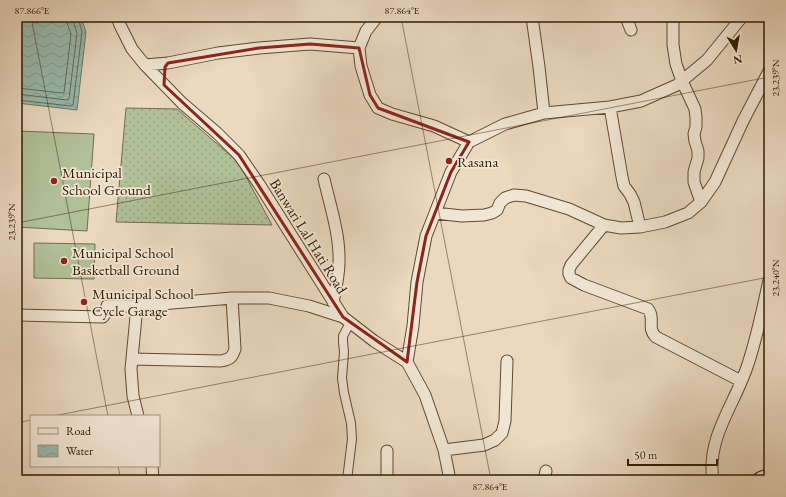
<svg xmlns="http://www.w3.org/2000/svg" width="786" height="497" font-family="'EB Garamond',serif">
  <defs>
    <pattern id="grass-dots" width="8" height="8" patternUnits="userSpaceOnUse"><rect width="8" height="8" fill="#b0c097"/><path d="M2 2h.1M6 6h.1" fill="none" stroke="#98a480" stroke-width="1.8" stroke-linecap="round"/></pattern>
    <pattern id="water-waves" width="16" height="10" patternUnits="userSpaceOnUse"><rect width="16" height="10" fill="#98baae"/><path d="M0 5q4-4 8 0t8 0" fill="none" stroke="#839f94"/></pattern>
  </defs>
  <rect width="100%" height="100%" fill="#ead8bf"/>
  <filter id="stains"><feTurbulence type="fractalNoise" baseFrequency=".005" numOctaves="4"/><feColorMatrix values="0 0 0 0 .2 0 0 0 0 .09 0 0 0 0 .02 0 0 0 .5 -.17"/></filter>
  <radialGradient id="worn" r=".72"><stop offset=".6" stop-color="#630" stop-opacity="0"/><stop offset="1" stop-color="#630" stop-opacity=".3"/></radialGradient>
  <path fill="url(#grass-dots)" stroke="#706e4c" d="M126 108 177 109 238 162 272 225 116 222Z"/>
  <path fill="#b0c097" stroke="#706e4c" d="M17 131 94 134 87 231 17 227Z
    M34 243 95 244 94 279 34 278Z"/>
  <path fill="url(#water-waves)" stroke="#6e7a68" d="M17 17H81L86 32 77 110 17 103Z"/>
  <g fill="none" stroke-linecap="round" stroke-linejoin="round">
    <path stroke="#646a57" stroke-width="1" d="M17 88 62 93H64L71 34 67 23 66 17
      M17 94 67 100 69 99 77 33 73 21V17
      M17 100 71 106 73 105 82 32 78 17"/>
    <g stroke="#5e4a30" stroke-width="10">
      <path id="pedestrian" d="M347 480 352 439 351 423 344 393 342 378 344 352 343 342V336L350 323"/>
    </g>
    <g stroke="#5e4a30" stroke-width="13">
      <path id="minor" d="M117 17 120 25 132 49 145 65 182 103 217 133 239 155 259 184 343 317 374 341 407 362 425 395 444 450 450 480
        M377 17 366 31 359 48 361 66 370 95 378 108 392 114 434 126 469 142
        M532 17 539 67 544 113
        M626 17 631 30
        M673 17V45L676 64 682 81 695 109 696 117V127L694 134 695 141 698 151V158L694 172V182L701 202
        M145 65 168 63 218 53 259 48 310 44 359 48
        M610 107 622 177 624 186 630 194 634 202 640 227
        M324 179C330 205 340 235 339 262 339 275 336 289 333 302
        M435 213 462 216 484 215 492 213 497 210 500 203 505 198 514 195 526 196 569 209 604 225 621 228 640 227 665 222 688 213 701 202 715 182 743 121 769 71
        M604 225 571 265 569 270V274L571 278 584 285 648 309C656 319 646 327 656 337L741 381
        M137 306 131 369 133 396 138 416
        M17 315 103 317 105 314 107 306H137L232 298H269L309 306 343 317
        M132 359 221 361C230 359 232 358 235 349L232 298
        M407 362 413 326 417 282 426 236 451 172 469 142 505 124 544 113 610 107 641 101 677 85 707 60 742 17
        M444 450 484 445 495 440 502 433 505 421 507 361
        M152 466 153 480
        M387 480V451
        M544 480 546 471
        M713 480C706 437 736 403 748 364 757 337 763 308 769 280"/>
    </g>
    <g stroke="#301b00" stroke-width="18">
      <path id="secondary" d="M761 480 769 477"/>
    </g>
    <use href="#pedestrian" stroke="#f1e6d5" stroke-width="8"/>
    <use href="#minor" stroke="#f1e6d5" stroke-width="11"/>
    <use href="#secondary" stroke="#f1e6d5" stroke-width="16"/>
  </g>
  <path fill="none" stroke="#8f2418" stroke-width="3" stroke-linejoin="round" d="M310 44 359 48 370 95 378 108 469 142 451 172 426 236 417 282 407 362 343 317 239 155 164 85 165 67 168 63 259 48Z"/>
  <path fill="none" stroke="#301b00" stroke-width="1" stroke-opacity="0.45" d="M31 17 108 416M401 17 491 480M17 23 46 17M17 223 769 77M53 416 769 277M17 423 31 420M118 466 121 480M754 480 769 477"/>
  <g fill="#8f2418" stroke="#f1e6d5" stroke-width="1.5">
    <circle cx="449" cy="161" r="4"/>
    <circle cx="54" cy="181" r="4"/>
    <circle cx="64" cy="261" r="4"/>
    <circle cx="84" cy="302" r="4"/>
  </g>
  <g text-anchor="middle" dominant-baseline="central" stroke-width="3.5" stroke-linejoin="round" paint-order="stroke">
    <g font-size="15" fill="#301b00" stroke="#f1e6d5" text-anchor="start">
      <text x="457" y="161">Rasana</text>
      <text x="62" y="172">Municipal<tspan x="62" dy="17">School Ground</tspan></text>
      <text x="72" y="252">Municipal School<tspan x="72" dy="17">Basketball Ground</tspan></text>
      <text x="92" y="293">Municipal School<tspan x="92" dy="17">Cycle Garage</tspan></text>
    </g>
    <g font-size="15" fill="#301b00" stroke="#f1e6d5">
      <text transform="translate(309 236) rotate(58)">Banwari Lal Hati Road</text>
    </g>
  </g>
  <rect width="786" height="497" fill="none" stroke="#ead8bf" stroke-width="44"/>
  <rect x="30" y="415" width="130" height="52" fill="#f1e6d5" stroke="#a49580"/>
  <rect x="38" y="428" width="20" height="6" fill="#f1e6d5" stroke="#a49580"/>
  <text x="66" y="435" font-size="12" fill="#301b00">Road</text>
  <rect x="38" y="445" width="20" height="12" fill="url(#water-waves)" stroke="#a49580"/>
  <text x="66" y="455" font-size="12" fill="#301b00">Water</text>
  <g transform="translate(736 50) rotate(169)" stroke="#f1e6d5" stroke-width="3" paint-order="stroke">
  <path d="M0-3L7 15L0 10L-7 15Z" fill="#301b00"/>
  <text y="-6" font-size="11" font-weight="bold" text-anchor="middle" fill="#301b00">N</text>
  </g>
  <path d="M628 459v6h89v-6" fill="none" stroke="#301b00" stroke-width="2"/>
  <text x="634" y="459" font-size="12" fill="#301b00" stroke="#f1e6d5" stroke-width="3" paint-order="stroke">50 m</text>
  <rect x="22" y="22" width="742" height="453" fill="none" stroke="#301b00" stroke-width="1.5"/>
  <g font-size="10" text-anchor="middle" fill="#301b00">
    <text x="32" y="14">87.866°E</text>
    <text x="402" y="14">87.864°E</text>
    <text transform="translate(775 78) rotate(-90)" y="4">23.239°N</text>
    <text transform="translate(11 222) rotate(-90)" y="4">23.239°N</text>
    <text transform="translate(775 278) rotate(-90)" y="4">23.240°N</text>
    <text x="490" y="490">87.864°E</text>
  </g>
  <rect width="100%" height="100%" filter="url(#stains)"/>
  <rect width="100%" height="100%" fill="url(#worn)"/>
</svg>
